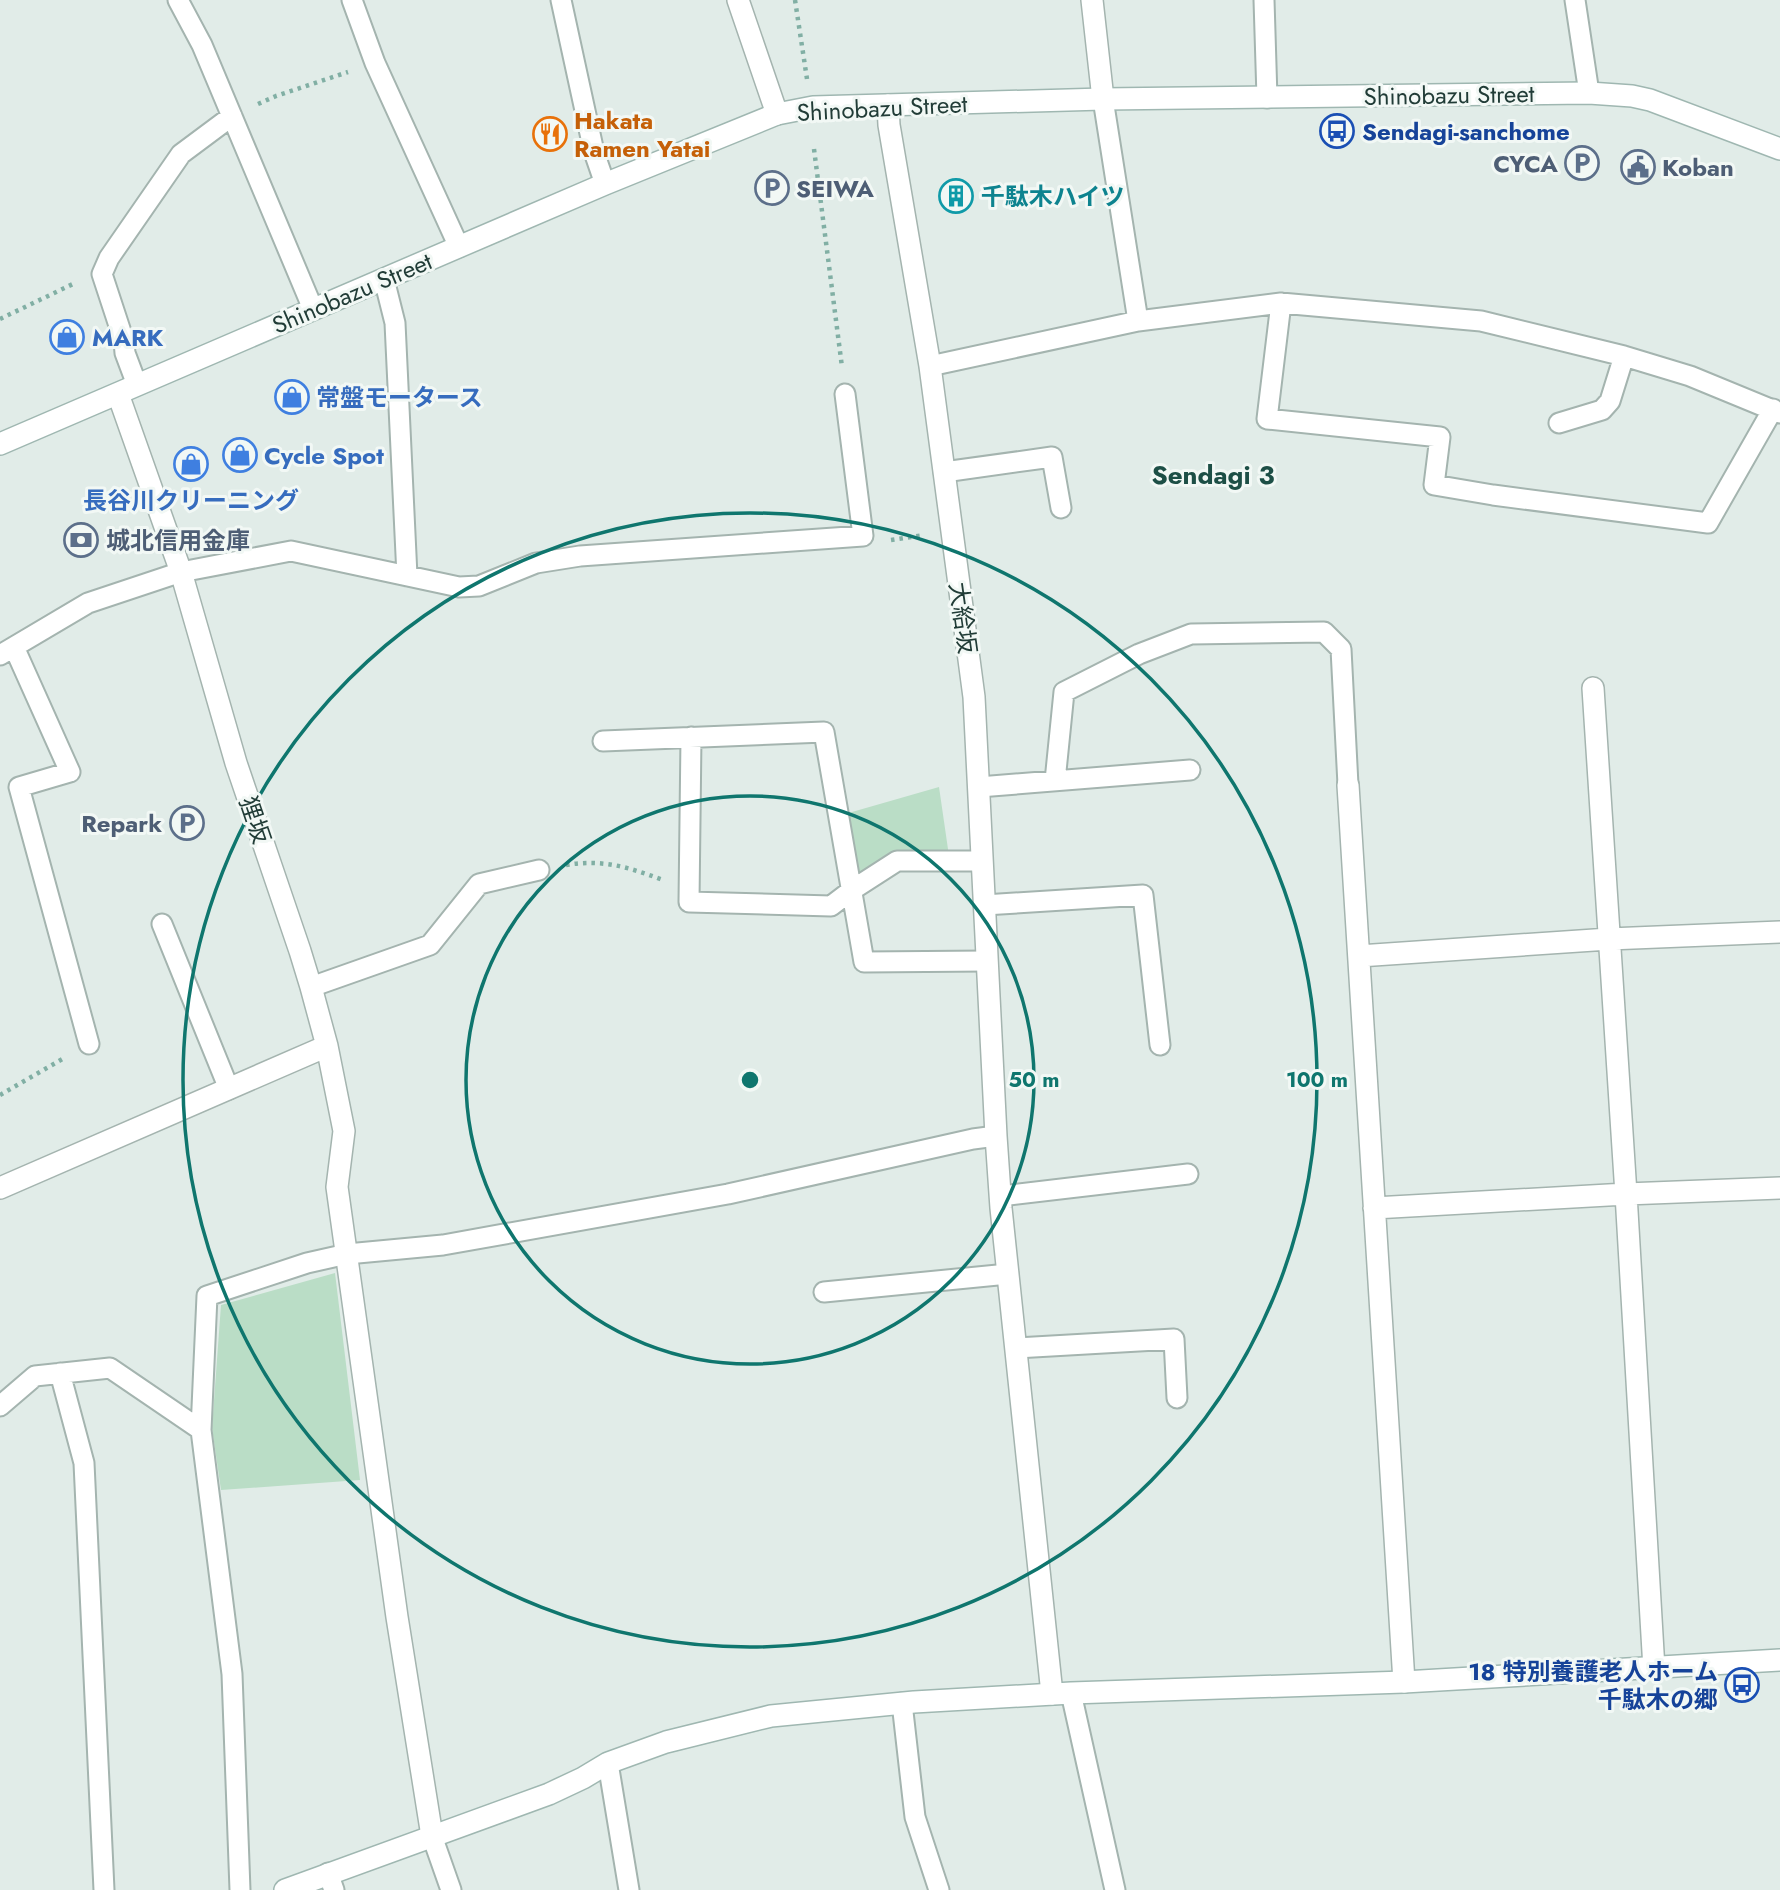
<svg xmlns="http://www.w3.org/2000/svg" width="1780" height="1890" font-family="Jost,'Noto Sans JP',sans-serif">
  <rect width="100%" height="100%" fill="#e1ece8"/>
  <path fill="#baddc6" d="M939 787 949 856 857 882 845 814Z
    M335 1273 360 1480 221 1490 212 1428 221 1305Z"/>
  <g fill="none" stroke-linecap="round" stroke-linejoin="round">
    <g stroke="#a4b4af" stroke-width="23">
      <path id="lane" d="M178 0 202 45 313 309
        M352 0 375 63 459 247
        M561 0 594 152 605 184
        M1264 0 1267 98
        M1575 0 1589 93
        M1103 99 1138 321
        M384 279 395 323 407 576
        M1281 303 1267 419 1440 437 1434 485 1493 495 1708 523 1773 409
        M930 366 1138 321 1281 303 1481 321 1624 356 1690 376 1780 413
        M137 385 125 353 124 341 102 274 109 258 181 154 232 116
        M1559 423 1602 410 1610 401 1624 356
        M944 472 1052 457 1061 508
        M14 647 70 772 19 787 89 1044
        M0 655 88 603 181 572 291 551 459 587 479 586 536 563 580 556 863 536 845 394
        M691 737 689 902 831 906 852 890 897 861H982
        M603 741 824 732 864 962 987 961
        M1055 781 1064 692 1139 654 1191 634 1324 632 1341 649 1348 785
        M979 787 1190 770
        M984 905 1143 895 1160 1045
        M162 924 229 1089
        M311 987 430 945 479 884 539 870
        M1001 1196 1188 1174
        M824 1292 1008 1274
        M1016 1348 1174 1339 1177 1398
        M60 1373 84 1463 104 1890
        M0 1406 35 1376 110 1368 201 1430
        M1071 1693 1115 1890
        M902 1703 915 1817 939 1890
        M608 1763 629 1890
        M432 1836 451 1890
        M328 1873 334 1890
        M240 1890 232 1674 201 1430 207 1296 307 1263 347 1254 443 1245 728 1194 973 1139 996 1136"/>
    </g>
    <g stroke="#a4b4af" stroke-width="24">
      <path id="street" d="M738 0 777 114
        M1092 0 1103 99
        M888 105 889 125 930 366 974 697 996 1136 1001 1208 1052 1694
        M118 394 181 572 236 763 300 951 311 987 327 1046 344 1131 337 1187 397 1617 432 1836
        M1593 688 1626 1194 1654 1669
        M1348 785 1404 1682
        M1359 956 1609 939 1780 932
        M0 1188 327 1046
        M1374 1208 1626 1194 1780 1188"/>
    </g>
    <g stroke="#9fb7b1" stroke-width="24">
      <path id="secondary" d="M0 444 605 184 777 114 813 107 1103 99 1589 93 1632 96 1650 100 1780 149
        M285 1890 549 1794 583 1778 608 1763 666 1742 771 1716 914 1702 1071 1693 1404 1682 1780 1660"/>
    </g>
    <path stroke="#81afa4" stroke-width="4.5" stroke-dasharray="3.5 5" stroke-linecap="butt" d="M795 0 807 79
      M258 104 276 96 348 72
      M814 149 842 367
      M0 319 75 283
      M891 540 924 535
      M566 865C603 859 628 867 663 880
      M0 1095 66 1057"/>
    <use href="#lane" stroke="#fff" stroke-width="19"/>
    <use href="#street" stroke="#fff" stroke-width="21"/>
    <use href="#secondary" stroke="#fff" stroke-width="21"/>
  </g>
  <g fill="none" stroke="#0f766e" stroke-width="3.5">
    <circle cx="750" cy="1080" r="284"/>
    <circle cx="750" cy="1080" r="567"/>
  </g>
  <defs>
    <g id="bus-ring" transform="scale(1.75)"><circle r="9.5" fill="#f2f8f5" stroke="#1a4fb4" stroke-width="1.5"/><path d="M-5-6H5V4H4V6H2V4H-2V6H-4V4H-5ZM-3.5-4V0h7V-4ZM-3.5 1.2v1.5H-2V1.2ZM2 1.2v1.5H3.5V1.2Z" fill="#1a4fb4"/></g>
    <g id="restaurant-ring" transform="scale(1.75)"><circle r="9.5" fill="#f2f8f5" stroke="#e8710a" stroke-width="1.5"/><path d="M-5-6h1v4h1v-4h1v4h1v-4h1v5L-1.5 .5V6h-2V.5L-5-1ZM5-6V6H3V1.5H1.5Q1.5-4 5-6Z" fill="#e8710a"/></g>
    <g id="parking-ring" transform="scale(1.75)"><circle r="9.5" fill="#f2f8f5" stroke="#5c6f8a" stroke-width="1.5"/><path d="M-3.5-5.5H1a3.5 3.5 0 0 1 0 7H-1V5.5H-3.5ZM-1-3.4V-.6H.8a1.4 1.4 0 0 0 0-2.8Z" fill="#5c6f8a"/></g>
    <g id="civic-ring" transform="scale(1.75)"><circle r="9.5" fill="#f2f8f5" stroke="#5c6f8a" stroke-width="1.5"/><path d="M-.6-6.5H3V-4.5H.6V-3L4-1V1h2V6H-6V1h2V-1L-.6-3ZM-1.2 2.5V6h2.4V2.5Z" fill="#5c6f8a"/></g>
    <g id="building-ring" transform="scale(1.75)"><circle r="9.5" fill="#f2f8f5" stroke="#0f9aa8" stroke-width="1.5"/><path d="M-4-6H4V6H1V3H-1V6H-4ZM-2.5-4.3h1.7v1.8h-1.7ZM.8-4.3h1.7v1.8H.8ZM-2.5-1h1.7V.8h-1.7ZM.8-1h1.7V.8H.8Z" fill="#0f9aa8"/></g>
    <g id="shop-ring" transform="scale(1.75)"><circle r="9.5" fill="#f2f8f5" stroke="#3f7fe0" stroke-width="1.5"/><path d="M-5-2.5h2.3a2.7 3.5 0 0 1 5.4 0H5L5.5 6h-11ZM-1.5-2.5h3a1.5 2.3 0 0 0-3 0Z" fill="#3f7fe0"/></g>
    <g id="bank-ring" transform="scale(1.75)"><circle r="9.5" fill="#f2f8f5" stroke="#5c6f8a" stroke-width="1.5"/><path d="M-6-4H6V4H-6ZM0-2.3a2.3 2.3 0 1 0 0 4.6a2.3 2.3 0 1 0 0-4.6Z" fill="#5c6f8a"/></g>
  </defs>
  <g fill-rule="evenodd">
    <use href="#bus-ring" x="1337" y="131"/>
    <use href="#restaurant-ring" x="550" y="134"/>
    <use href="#parking-ring" x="1582" y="163"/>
    <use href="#civic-ring" x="1638" y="167"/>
    <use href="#parking-ring" x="772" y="188"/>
    <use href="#building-ring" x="956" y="196"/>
    <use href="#shop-ring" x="67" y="337"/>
    <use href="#shop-ring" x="292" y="397"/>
    <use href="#shop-ring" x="240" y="455"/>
    <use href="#shop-ring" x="191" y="464"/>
    <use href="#bank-ring" x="81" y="540"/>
    <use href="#parking-ring" x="187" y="823"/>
    <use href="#bus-ring" x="1742" y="1685"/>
  </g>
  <g text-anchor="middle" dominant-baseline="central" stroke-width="6" stroke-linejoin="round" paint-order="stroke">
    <g font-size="24" fill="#213c37" stroke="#f2f8f5">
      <text transform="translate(1449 95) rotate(-1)">Shinobazu Street</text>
      <text transform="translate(882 108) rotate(-3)">Shinobazu Street</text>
      <text transform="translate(352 293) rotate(-23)">Shinobazu Street</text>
      <text transform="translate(963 618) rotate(82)">大給坂</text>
      <text transform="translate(255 820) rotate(71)">狸坂</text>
    </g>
    <g font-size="24" font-weight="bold" fill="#c56008" stroke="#f2f8f5" text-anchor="start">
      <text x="574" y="120">Hakata<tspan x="574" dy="28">Ramen Yatai</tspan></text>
    </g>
    <g font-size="24" font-weight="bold" fill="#164399" stroke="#f2f8f5" text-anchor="start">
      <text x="1362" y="131">Sendagi-sanchome</text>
      <text x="1718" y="1671" text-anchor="end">18 特別養護老人ホーム<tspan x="1718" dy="28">千駄木の郷</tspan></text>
    </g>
    <g font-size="24" font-weight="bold" fill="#4e5e75" stroke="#f2f8f5" text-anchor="start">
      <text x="1558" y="163" text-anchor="end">CYCA</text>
      <text x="1662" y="167">Koban</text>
      <text x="796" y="188">SEIWA</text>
      <text x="106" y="540">城北信用金庫</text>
      <text x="162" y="823" text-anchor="end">Repark</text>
    </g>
    <g font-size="24" font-weight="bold" fill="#0d838f" stroke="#f2f8f5" text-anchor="start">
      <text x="981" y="196">千駄木ハイツ</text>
    </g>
    <g font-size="24" font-weight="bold" fill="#366cbe" stroke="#f2f8f5" text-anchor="start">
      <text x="92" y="337">MARK</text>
      <text x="316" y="397">常盤モータース</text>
      <text x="264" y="455">Cycle Spot</text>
      <text x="191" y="500" text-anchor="middle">長谷川クリーニング</text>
    </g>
    <g font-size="26" font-weight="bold" fill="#1d4f46" stroke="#f2f8f5">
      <text x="1213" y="475">Sendagi 3</text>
    </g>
  </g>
  <circle cx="750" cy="1080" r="10" fill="#0f766e" stroke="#f2f8f5" stroke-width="3.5"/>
  <g font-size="21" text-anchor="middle" font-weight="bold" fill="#0f766e" stroke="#f2f8f5" stroke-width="6" stroke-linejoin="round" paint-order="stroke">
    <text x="1034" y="1087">50 m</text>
    <text x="1317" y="1087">100 m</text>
  </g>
</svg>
